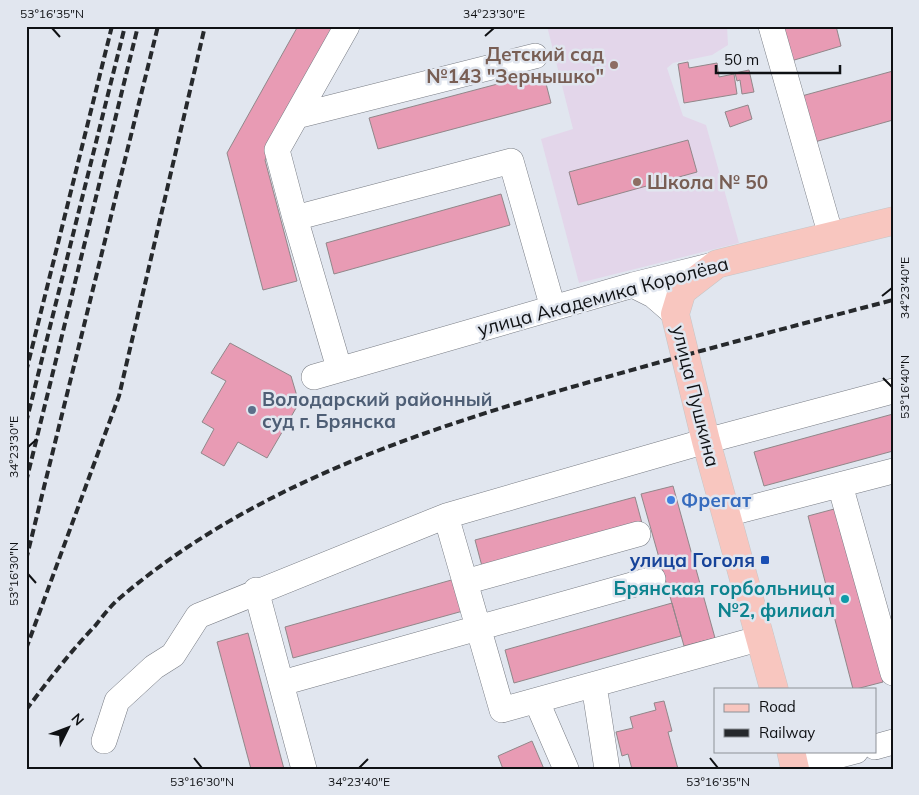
<svg xmlns="http://www.w3.org/2000/svg" width="919" height="795" font-family="Mulish,sans-serif">
  <rect width="100%" height="100%" fill="#e1e6ef"/>
  <path fill="#e3d6ea" d="M547 26H727L728 45 712 55 673 63 667 68 683 116 706 125 739 243 579 283 541 139 573 129Z"/>
  <path fill="#e89bb4" stroke="#91878a" d="M298 26H340L265 160 297 281 263 290 227 153Z
    M781 26H836L841 46 791 61Z
    M688 62 689 68 717 63 719 77 734 74 737 94 684 103 678 64Z
    M749 70 754 92 742 94 740 80 737 81 735 73Z
    M893 71V120L811 143 798 97Z
    M543 72 551 103 378 149 369 118Z
    M748 105 752 119 730 127 725 112Z
    M688 140 697 172 578 205 569 172Z
    M501 194 510 225 334 274 326 243Z
    M230 343 291 376 299 403 267 458 238 442 224 466 201 453 214 429 202 422 226 381 211 373Z
    M893 414V451L764 486 754 452Z
    M673 486 715 638 684 646 641 494Z
    M635 497 643 527 483 570 475 540Z
    M838 508 883 682 856 689H853L808 516Z
    M455 579 463 611 293 658 285 627Z
    M672 603 681 636 514 683 505 650Z
    M248 633 284 769H251L217 642Z
    M664 701 672 731 668 732 678 769H632L628 754 622 756 616 732 633 728 630 717 656 710 654 703Z
    M532 741 544 769H503L498 756Z"/>
  <g fill="none" stroke-linecap="round" stroke-linejoin="round">
    <g stroke="#787c84" stroke-width="26">
      <path id="minor" d="M771 26 831 236
        M297 116 535 56
        M295 218 511 161 553 308
        M633 285 653 295 675 314
        M339 368 295 218 277 150 347 26
        M314 377 633 285 717 264
        M840 485 893 673
        M727 514 893 471
        M446 516 502 710 761 638
        M465 582 638 534
        M256 590 304 769
        M282 683 653 579
        M594 685 607 769
        M537 702 566 769
        M104 741 117 701 154 667 173 655 198 616 446 516 706 441 893 391
        M875 747 893 742
        M795 767 856 751"/>
    </g>
    <g stroke="#c5c6c7" stroke-width="29">
      <path id="major" d="M774 689 706 441 675 314 682 291 717 264 893 221
        M791 751 795 769"/>
    </g>
    <use href="#minor" stroke="#fff" stroke-width="25"/>
    <use href="#major" stroke="#f8c6bf" stroke-width="28"/>
    <path stroke="#26292c" stroke-width="4" stroke-dasharray="8 4" stroke-linecap="butt" d="M26 372 112 26
      M26 423 125 26
      M26 482 138 26
      M26 560 158 26
      M26 649 119 396 205 26
      M26 710C48 681 70 652 95 626 103 616 111 605 121 597 259 480 437 425 607 377 702 350 797 325 893 300"/>
  </g>
  <path fill="none" stroke="#0f1114" stroke-width="2" d="M52 28 60 37M485 36 494 28M882 296 892 288M883 378 892 387M28 447 37 439M28 574 36 583M194 758 202 768M710 758 718 768M359 768 368 759"/>
  <g fill="#8d6e63" stroke="#e1e6ef" stroke-width="2">
    <circle cx="614" cy="65" r="5"/>
    <circle cx="637" cy="182" r="5"/>
  </g>
  <circle fill="#5c6f8a" stroke="#e1e6ef" stroke-width="2" cx="252" cy="410" r="5"/>
  <circle fill="#3f7fe0" stroke="#e1e6ef" stroke-width="2" cx="671" cy="500" r="5"/>
  <rect fill="#1a4fb4" stroke="#e1e6ef" stroke-width="2" x="760" y="555" width="10" height="10" rx="2.5"/>
  <circle fill="#0f9aa8" stroke="#e1e6ef" stroke-width="2" cx="845" cy="599" r="5"/>
  <g text-anchor="middle" dominant-baseline="central" stroke-width="5" stroke-linejoin="round" paint-order="stroke">
    <g font-size="19" font-weight="bold" fill="#785e54" stroke="#e1e6ef" text-anchor="end">
      <text x="604" y="54">Детский сад<tspan x="604" dy="22">№143 "Зернышко"</tspan></text>
      <text x="647" y="182" text-anchor="start">Школа № 50</text>
    </g>
    <g font-size="19" fill="#0f1114" stroke="#e1e6ef">
      <text transform="translate(603 296) rotate(-15)">улица Академика Королёва</text>
      <text transform="translate(696 396) rotate(76)">улица Пушкина</text>
    </g>
    <g font-size="19" font-weight="bold" fill="#4e5e75" stroke="#e1e6ef" text-anchor="start">
      <text x="262" y="399">Володарский районный<tspan x="262" dy="22">суд г. Брянска</tspan></text>
    </g>
    <g font-size="19" font-weight="bold" fill="#366cbe" stroke="#e1e6ef" text-anchor="start">
      <text x="681" y="500">Фрегат</text>
    </g>
    <g font-size="19" font-weight="bold" fill="#164399" stroke="#e1e6ef" text-anchor="end">
      <text x="755" y="560">улица Гоголя</text>
    </g>
    <g font-size="19" font-weight="bold" fill="#0d838f" stroke="#e1e6ef" text-anchor="end">
      <text x="835" y="588">Брянская горбольница<tspan x="835" dy="22">№2, филиал</tspan></text>
    </g>
  </g>
  <rect width="919" height="795" fill="none" stroke="#e1e6ef" stroke-width="55"/>
  <rect x="714" y="688" width="162" height="65" fill="#e1e6ef" stroke="#8d9197"/>
  <rect x="724" y="704" width="25" height="8" fill="#f8c6bf" stroke="#8d9197"/>
  <text x="759" y="712" font-size="15" fill="#0f1114">Road</text>
  <rect x="724" y="729" width="25" height="8" fill="#26292c" stroke="#8d9197"/>
  <text x="759" y="738" font-size="15" fill="#0f1114">Railway</text>
  <g transform="translate(68 728) rotate(48)" stroke="#e1e6ef" stroke-width="4" paint-order="stroke">
  <path d="M0-4L9 19L0 12L-9 19Z" fill="#0f1114"/>
  <text y="-8" font-size="14" font-weight="bold" text-anchor="middle" fill="#0f1114">N</text>
  </g>
  <path d="M716 65v8h124v-8" fill="none" stroke="#0f1114" stroke-width="2.5"/>
  <text x="724" y="65" font-size="15" fill="#0f1114" stroke="#e1e6ef" stroke-width="4" paint-order="stroke">50 m</text>
  <rect x="28" y="28" width="864" height="740" fill="none" stroke="#0f1114" stroke-width="2"/>
  <g font-size="12" text-anchor="middle" fill="#0f1114">
    <text x="52" y="18">53°16'35"N</text>
    <text x="494" y="18">34°23'30"E</text>
    <text transform="translate(905 288) rotate(-90)" y="4">34°23'40"E</text>
    <text transform="translate(905 387) rotate(-90)" y="4">53°16'40"N</text>
    <text transform="translate(14 447) rotate(-90)" y="4">34°23'30"E</text>
    <text transform="translate(14 574) rotate(-90)" y="4">53°16'30"N</text>
    <text x="202" y="786">53°16'30"N</text>
    <text x="359" y="786">34°23'40"E</text>
    <text x="718" y="786">53°16'35"N</text>
  </g>
</svg>
